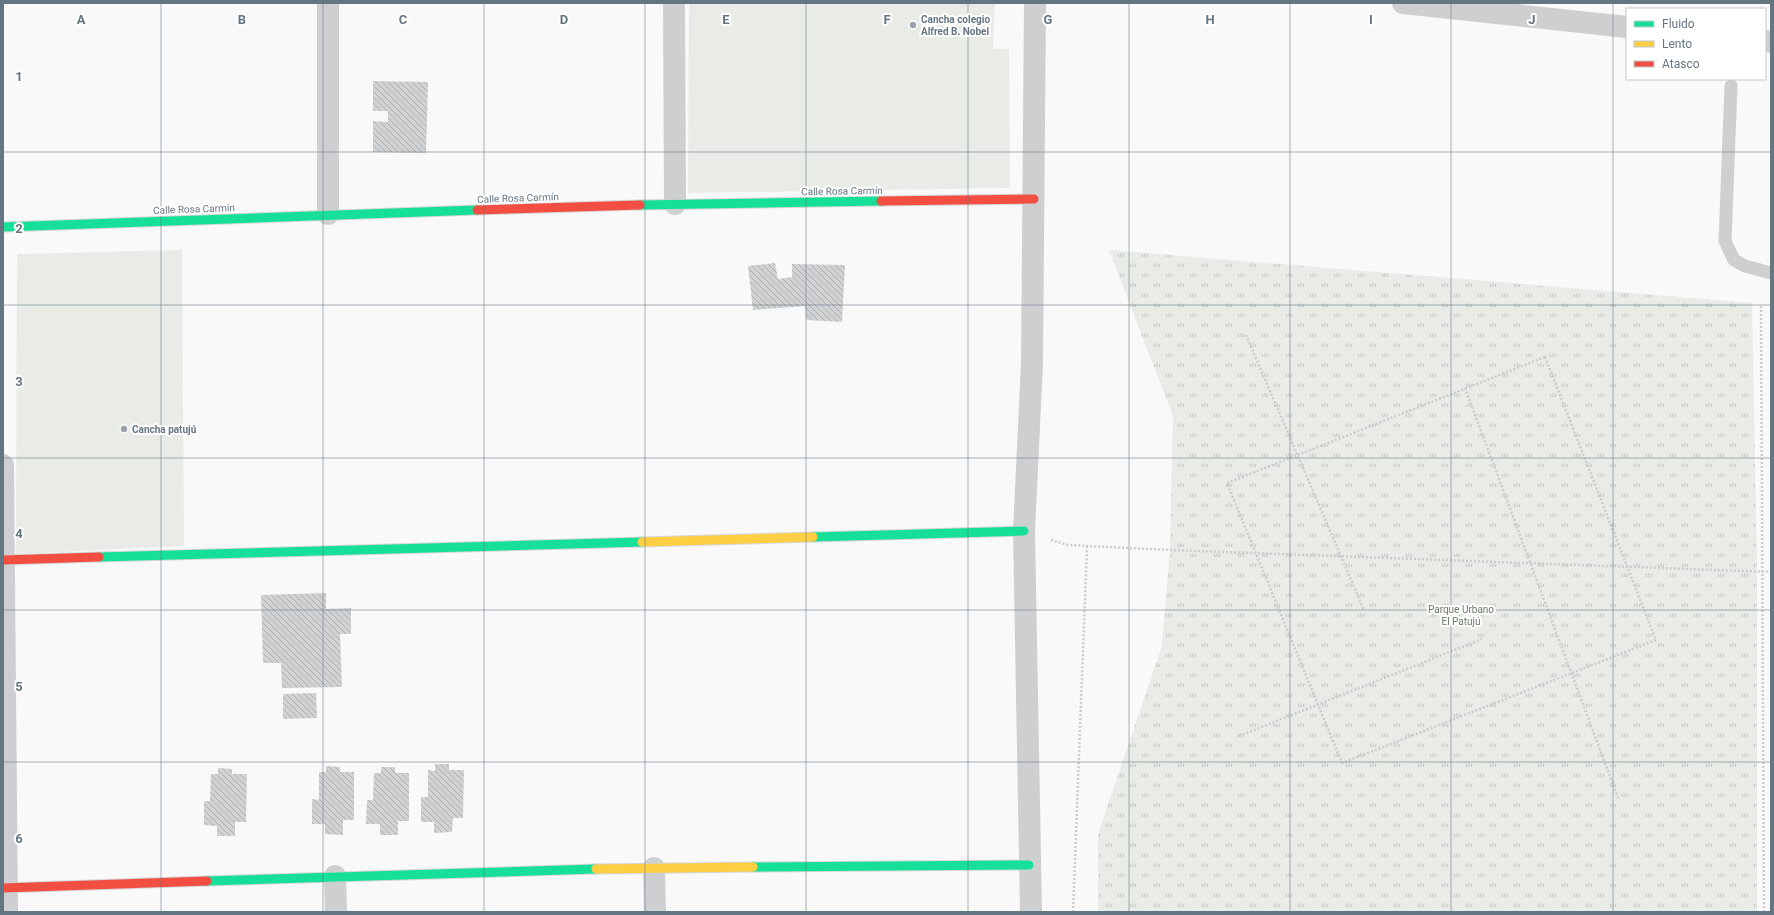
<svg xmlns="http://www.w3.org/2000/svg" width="1774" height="915" font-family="Roboto,sans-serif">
  <defs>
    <pattern id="park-tufts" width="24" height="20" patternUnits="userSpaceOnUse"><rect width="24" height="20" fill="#e8ebe6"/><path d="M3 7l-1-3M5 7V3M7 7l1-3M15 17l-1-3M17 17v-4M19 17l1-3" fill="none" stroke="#c0c3c0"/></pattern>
    <pattern id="building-back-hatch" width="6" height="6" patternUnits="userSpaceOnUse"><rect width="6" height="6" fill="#d0d2d3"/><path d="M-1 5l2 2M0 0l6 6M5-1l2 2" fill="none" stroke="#acafb1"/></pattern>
  </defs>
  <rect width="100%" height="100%" fill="#f9f9f9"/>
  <path fill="#e8ebe6" d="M689 3H995L993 49H1009L1010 188 688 193Z
    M182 250 184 546 16 554 17 254Z"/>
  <path fill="url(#park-tufts)" d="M1109 250 1752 303 1757 571V912H1098V834L1162 646 1170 550 1173 416Z"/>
  <path fill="url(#building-back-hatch)" d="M373 81 428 82 426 153 373 152V121L388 122V111H373Z
    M775 263 778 279 792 277V264L845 265 842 322 806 320 805 306 753 310 748 266Z
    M326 593V609L351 608V634H340L342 687 282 688 281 663H263L261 595Z
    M316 693 317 718 283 719V694Z
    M435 764H449V770H464L463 818H453L452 832 434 833V822H421V797H428V770L435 771Z
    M326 766 340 767V772H354V820H343V835L325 834V824H312V799L319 800V772H326Z
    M381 767H395V773H409V821H398V835H380V824H366L367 800H373L374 773H381Z
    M218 768 232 769V774H247L246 822H235V836H217V826L204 825V801H210L211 774H218Z"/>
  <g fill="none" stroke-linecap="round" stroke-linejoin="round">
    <g stroke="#d5d6d7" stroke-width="11">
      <path id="fast" d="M640 205 881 201
        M3 227 477 210
        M813 537 1024 531
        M99 557 642 542
        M753 867 1029 865
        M207 881 596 869"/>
    </g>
    <g stroke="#d5d6d7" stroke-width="11">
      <path id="slow" d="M642 542 813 537
        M596 869 753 867"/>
    </g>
    <g stroke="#d5d6d7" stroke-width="11">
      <path id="jam" d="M881 201 1034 199
        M477 210 640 205
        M3 560 99 557
        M3 888 207 881"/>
    </g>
    <path stroke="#cbcccd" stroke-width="2.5" stroke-dasharray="2 2" stroke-linecap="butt" d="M1761 306 1764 912
      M1246 335 1364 610
      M1545 357 1656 640 1342 763 1227 483Z
      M1465 388 1618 798
      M1051 540 1068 545 1170 550 1771 572
      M1239 736 1482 639
      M1073 912 1087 547"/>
    <path stroke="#cecfd0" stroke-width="13" d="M1731 86 1725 241 1734 260 1745 266 1771 273"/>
    <path stroke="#cecfd0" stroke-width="22" d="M328 3V214
      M674 3 675 204
      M1403 3 1627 27
      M1765 41 1771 42
      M3 465 7 912
      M654 868 655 912
      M335 876 336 912
      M1031 912 1024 531 1032 363 1035 3"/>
    <use href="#fast" stroke="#16e098" stroke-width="9"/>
    <use href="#slow" stroke="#ffcf43" stroke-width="9"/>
    <use href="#jam" stroke="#f24e42" stroke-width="9"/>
  </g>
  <path fill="none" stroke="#657683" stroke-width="1" stroke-opacity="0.55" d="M161 3V912M323 3V912M484 3V912M645 3V912M806 3V912M968 3V912M1129 3V912M1290 3V912M1451 3V912M1613 3V912M3 152H1771M3 305H1771M3 458H1771M3 610H1771M3 762H1771"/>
  <g fill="#99a4ac" stroke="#fff" stroke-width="1.5">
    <circle cx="913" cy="25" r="4"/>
    <circle cx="124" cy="429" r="4"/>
  </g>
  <g text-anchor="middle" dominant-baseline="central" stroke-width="4" stroke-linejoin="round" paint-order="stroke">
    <g font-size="10" font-weight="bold" fill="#657683" stroke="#fff" text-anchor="start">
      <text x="921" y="19">Cancha colegio<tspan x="921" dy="12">Alfred B. Nobel</tspan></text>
      <text x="132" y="429">Cancha patujú</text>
    </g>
    <g font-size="10" fill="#657683" stroke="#fff">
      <text transform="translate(842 191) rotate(-1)">Calle Rosa Carmín</text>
      <text transform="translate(518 198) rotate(-2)">Calle Rosa Carmín</text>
      <text transform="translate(194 209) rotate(-2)">Calle Rosa Carmín</text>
    </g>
    <g font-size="10" fill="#687a64" stroke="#fff">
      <text x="1461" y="609">Parque Urbano<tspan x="1461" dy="12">El Patujú</tspan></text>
    </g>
  </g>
  <g font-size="13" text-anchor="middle" font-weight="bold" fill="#657683" stroke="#fff" stroke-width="4" stroke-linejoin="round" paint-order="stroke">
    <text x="81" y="24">A</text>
    <text x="242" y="24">B</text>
    <text x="403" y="24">C</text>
    <text x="564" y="24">D</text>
    <text x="726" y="24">E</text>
    <text x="887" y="24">F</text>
    <text x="1048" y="24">G</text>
    <text x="1210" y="24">H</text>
    <text x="1371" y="24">I</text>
    <text x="1532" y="24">J</text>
    <text x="19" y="81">1</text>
    <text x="19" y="233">2</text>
    <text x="19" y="386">3</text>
    <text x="19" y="538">4</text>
    <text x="19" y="691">5</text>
    <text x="19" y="843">6</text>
  </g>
  <rect width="1774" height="915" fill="none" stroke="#657683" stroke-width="8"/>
  <rect x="1626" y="8" width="140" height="72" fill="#ffffff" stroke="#c1c8cd"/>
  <rect x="1634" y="21" width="20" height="6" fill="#16e098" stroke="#c1c8cd"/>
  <text x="1662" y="28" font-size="12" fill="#657683">Fluido</text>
  <rect x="1634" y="41" width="20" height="6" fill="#ffcf43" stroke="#c1c8cd"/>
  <text x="1662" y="48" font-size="12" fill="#657683">Lento</text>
  <rect x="1634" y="61" width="20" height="6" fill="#f24e42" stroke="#c1c8cd"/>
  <text x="1662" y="68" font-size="12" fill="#657683">Atasco</text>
</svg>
